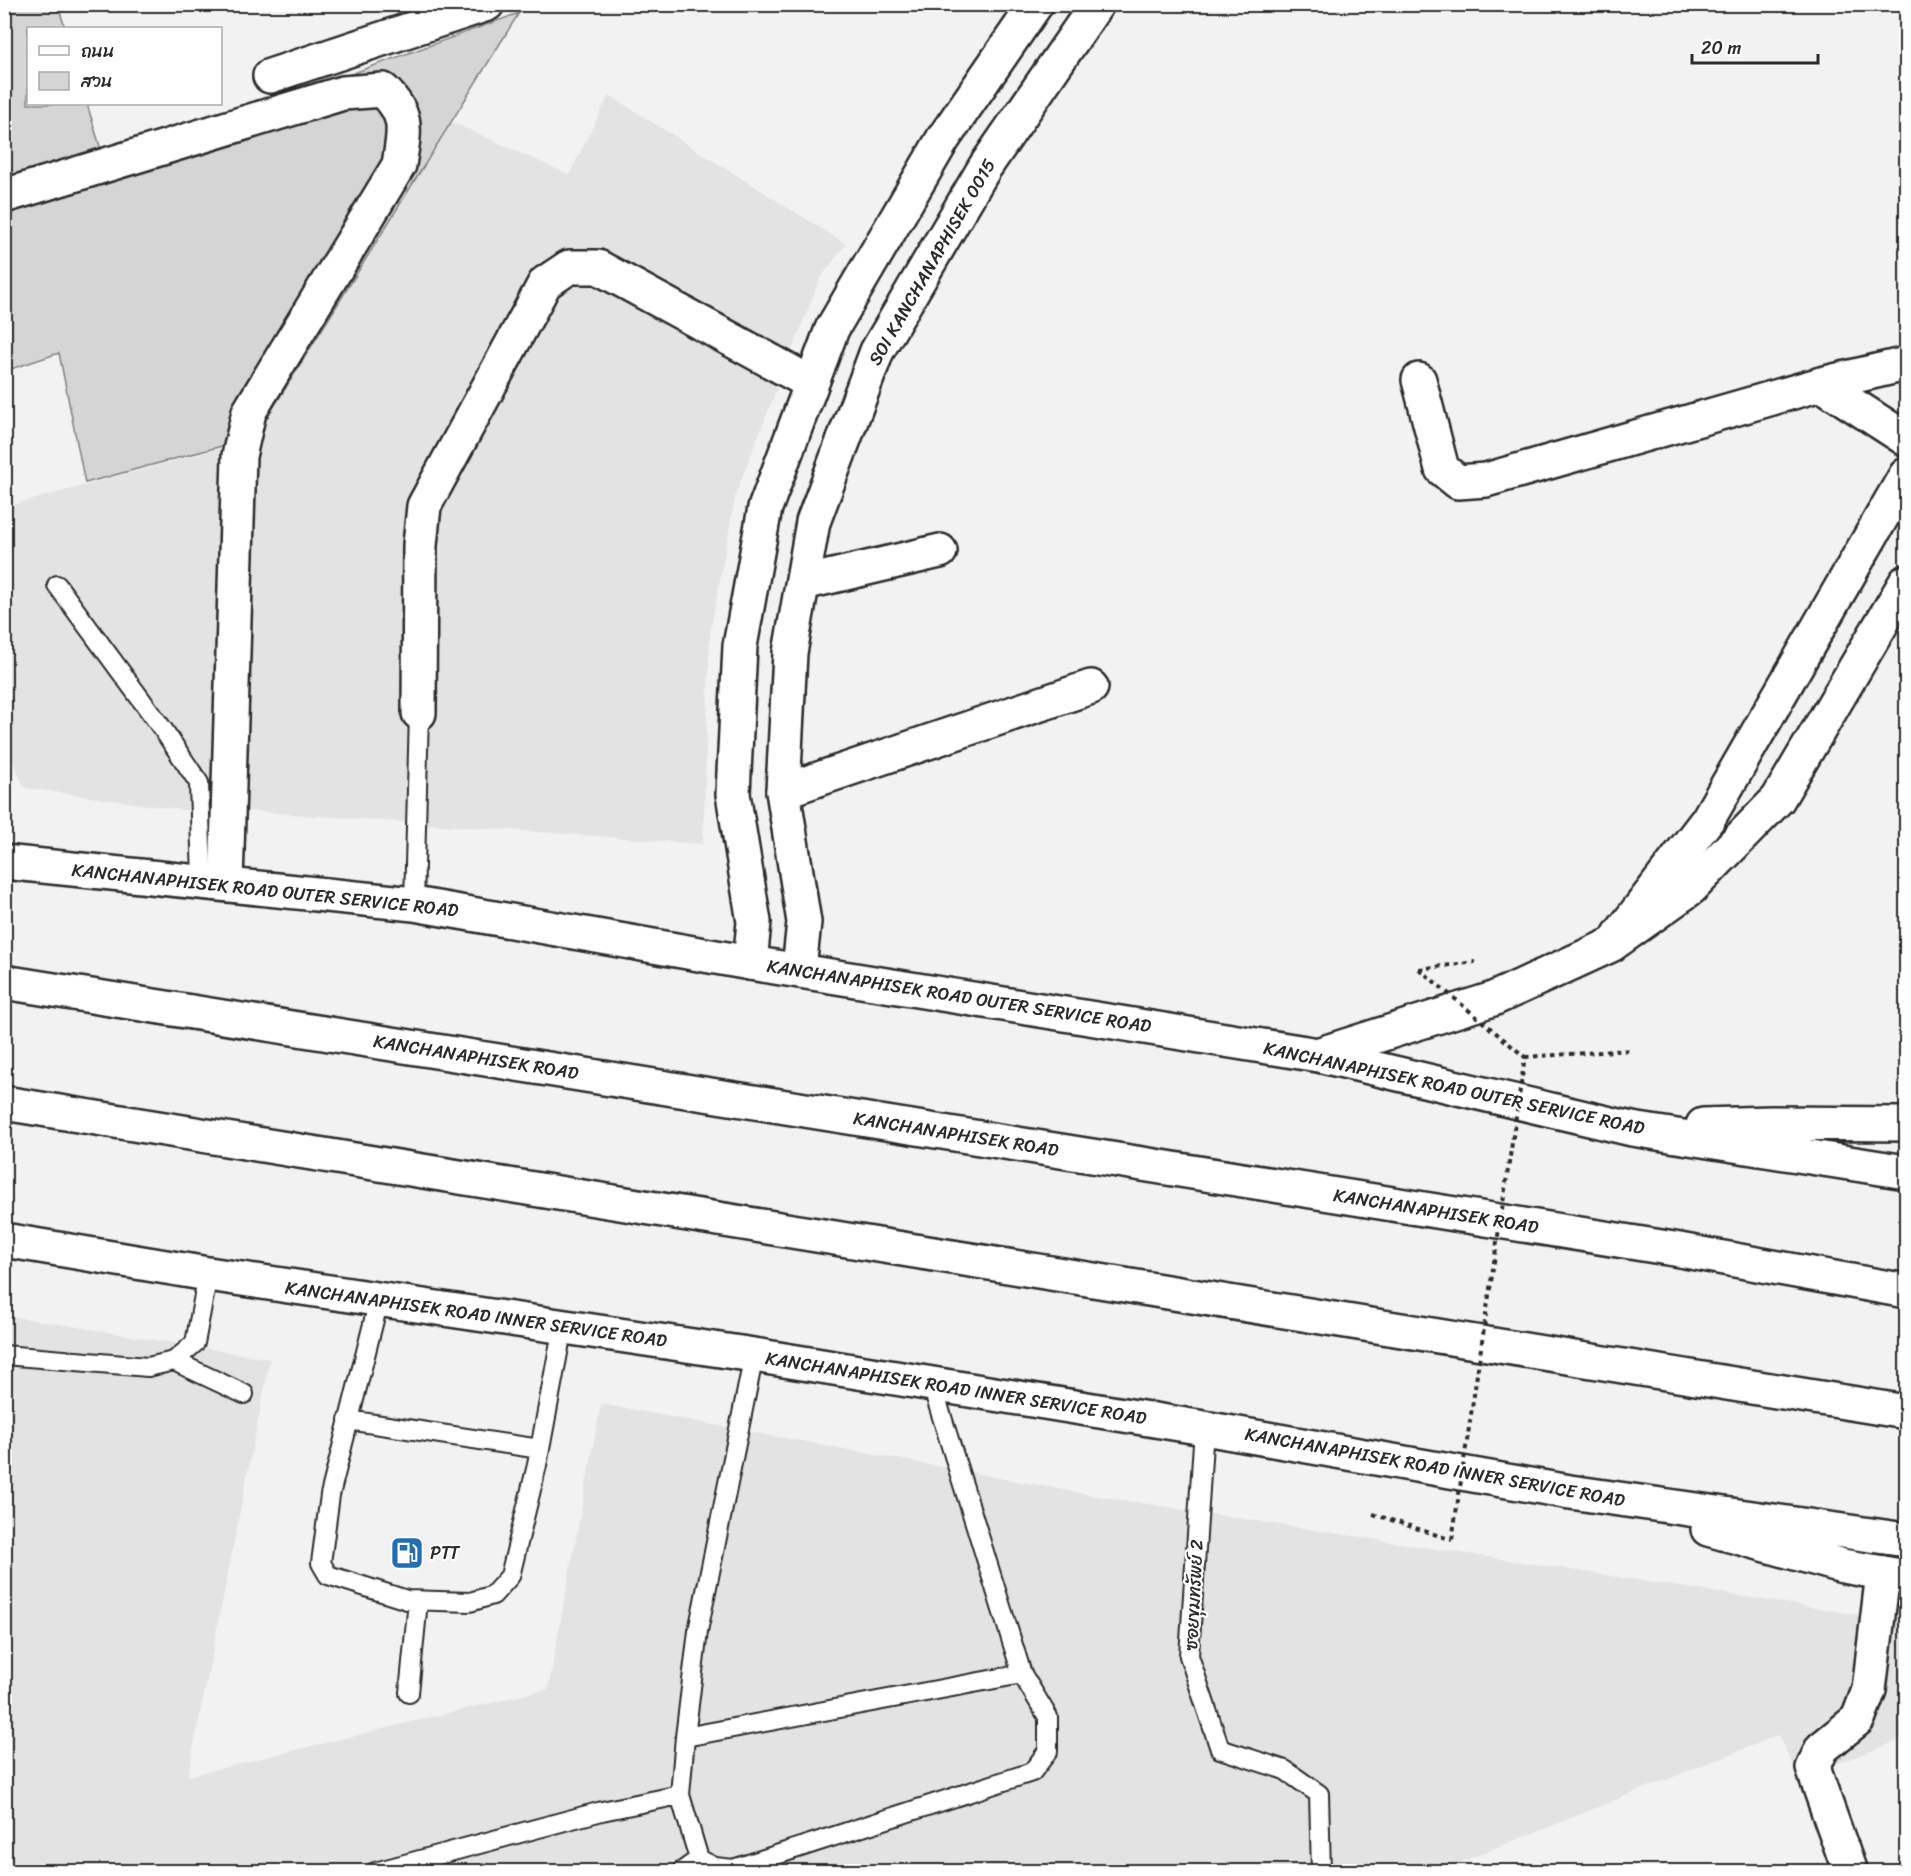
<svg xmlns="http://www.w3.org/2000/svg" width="1911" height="1876" font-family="Sriracha,'Playpen Sans Thai',sans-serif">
  <rect width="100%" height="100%" fill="#f2f2f2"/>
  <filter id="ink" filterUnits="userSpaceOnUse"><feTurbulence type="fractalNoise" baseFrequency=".0167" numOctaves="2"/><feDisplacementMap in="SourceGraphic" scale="12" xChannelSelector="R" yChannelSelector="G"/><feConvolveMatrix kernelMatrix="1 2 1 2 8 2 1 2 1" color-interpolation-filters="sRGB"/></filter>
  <g filter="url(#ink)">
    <path fill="#e3e3e3" d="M609 95 846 244 820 279 736 493 710 633 703 844 236 810 255 437 450 121 569 175Z
      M229 446 212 814 25 788 5 746V507Z
      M4 1315 270 1359 188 1776 548 1689 601 1404 1096 1496 1906 1622V1738L1799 1778 1778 1735 1438 1871H5Z"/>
    <path fill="#d5d5d5" stroke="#808080" stroke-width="1.5" d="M4 5H58L65 28H28V104H87L102 153 271 103 519 13 255 437 85 483 59 353 5 371Z"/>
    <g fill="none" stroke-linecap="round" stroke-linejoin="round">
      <g stroke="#2b2b2b" stroke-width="22">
        <path id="service" d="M57 585 162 728 199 783 202 881
          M414 904 419 713
          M379 1300 330 1495 321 1563 328 1575 407 1600 470 1602 493 1595 510 1576 537 1465 563 1326
          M4 1355 148 1367 174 1361 195 1343 208 1274
          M754 1355 698 1631 685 1737 680 1795 699 1859 715 1867 733 1869 1032 1772 1048 1751V1717L1022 1674 932 1385
          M174 1361 244 1394
          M348 1420 540 1449
          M1204 1428 1189 1656 1220 1749 1285 1770 1319 1794 1321 1872
          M409 1693 418 1601
          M685 1737 1022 1674
          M375 1872 602 1811 680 1795
          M681 1872 699 1859"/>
      </g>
      <g stroke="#2b2b2b" stroke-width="38">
        <path id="minor" d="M270 76 487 4
          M4 196 343 93 383 90C410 116 404 132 399 165L249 412 239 456 226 883
          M1419 380 1442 469 1458 482 1486 480 1821 384 1906 364
          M1821 384 1906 439
          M803 583 940 551
          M419 713 420 545 424 506 545 283 569 267H598L811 383
          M783 791 1091 687
          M1620 934 1708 819 1906 475
          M1850 1872 1813 1768 1822 1748 1858 1719 1869 1690 1883 1573"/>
      </g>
      <g stroke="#2b2b2b" stroke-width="38">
        <path id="tertiary" d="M750 963 754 922 733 794 740 646 765 508 832 329 943 139 1036 4
          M799 969 804 922 783 791 790 653 813 522 877 351 985 167 1097 4"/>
      </g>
      <g stroke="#2b2b2b" stroke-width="38">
        <path id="secondary" d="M4 862 414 904 750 963 1318 1055 1632 1129 1906 1172
          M1320 1054 1493 999 1611 945 1691 888 1778 799 1906 582
          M1703 1125 1771 1123 1906 1124
          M4 1240 208 1274 754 1355 1204 1428 1570 1492 1906 1540
          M1708 1529 1843 1566 1906 1577"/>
      </g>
      <g stroke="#2b2b2b" stroke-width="38">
        <path id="trunk" d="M4 982 1674 1249 1906 1291
          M4 1103 1906 1412"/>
      </g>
      <path stroke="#2b2b2b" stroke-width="4" stroke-dasharray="4.5 4.5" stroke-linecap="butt" d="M1419 969 1475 962
        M1525 1057 1631 1050
        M1373 1514 1452 1540"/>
      <use href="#service" stroke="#fff" stroke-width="18"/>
      <use href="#minor" stroke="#fff" stroke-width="33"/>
      <use href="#tertiary" stroke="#fff" stroke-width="33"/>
      <use href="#secondary" stroke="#fff" stroke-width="33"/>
      <use href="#trunk" stroke="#fff" stroke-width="33"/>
      <path stroke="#2b2b2b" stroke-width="4" stroke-dasharray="4.5 4.5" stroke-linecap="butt" d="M1419 969 1525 1057 1452 1540"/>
    </g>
  </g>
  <defs>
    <g id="fuel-square" transform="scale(1.725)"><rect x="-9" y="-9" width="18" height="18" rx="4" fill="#1f6fb2" stroke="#fff"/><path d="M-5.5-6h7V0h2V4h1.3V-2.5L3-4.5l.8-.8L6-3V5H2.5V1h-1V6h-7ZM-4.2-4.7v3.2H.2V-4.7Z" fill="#fff"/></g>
  </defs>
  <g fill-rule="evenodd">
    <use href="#fuel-square" x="407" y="1553"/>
  </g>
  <g text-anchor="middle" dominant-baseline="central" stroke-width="4.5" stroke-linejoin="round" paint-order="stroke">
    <g font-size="18" fill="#2b2b2b" stroke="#fff">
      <text transform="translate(932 262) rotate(-60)">SOI KANCHANAPHISEK 0015</text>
      <text transform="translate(265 890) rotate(6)">KANCHANAPHISEK ROAD OUTER SERVICE ROAD</text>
      <text transform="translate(959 996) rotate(9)">KANCHANAPHISEK ROAD OUTER SERVICE ROAD</text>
      <text transform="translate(476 1057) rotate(9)">KANCHANAPHISEK ROAD</text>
      <text transform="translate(1454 1088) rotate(12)">KANCHANAPHISEK ROAD OUTER SERVICE ROAD</text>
      <text transform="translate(956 1134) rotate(9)">KANCHANAPHISEK ROAD</text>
      <text transform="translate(1436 1211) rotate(9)">KANCHANAPHISEK ROAD</text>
      <text transform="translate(476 1314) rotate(8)">KANCHANAPHISEK ROAD INNER SERVICE ROAD</text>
      <text transform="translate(956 1388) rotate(9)">KANCHANAPHISEK ROAD INNER SERVICE ROAD</text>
      <text transform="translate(1435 1467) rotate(10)">KANCHANAPHISEK ROAD INNER SERVICE ROAD</text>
      <text transform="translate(1194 1595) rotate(-87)">ซอยขุมทรัพย์ 2</text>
    </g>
    <g font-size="18" fill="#2b2b2b" stroke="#fff" text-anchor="start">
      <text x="430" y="1553">PTT</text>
    </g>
  </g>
  <rect width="1911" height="1876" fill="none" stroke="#fff" stroke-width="24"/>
  <rect x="12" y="12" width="1887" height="1852" fill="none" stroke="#2b2b2b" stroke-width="2" filter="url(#ink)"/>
  <rect x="27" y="27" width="195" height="78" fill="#ffffff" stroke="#aaaaaa" stroke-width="1.5"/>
  <rect x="39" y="46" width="30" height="9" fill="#ffffff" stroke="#aaaaaa" stroke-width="1.5"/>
  <text x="81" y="57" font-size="18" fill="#2b2b2b">ถนน</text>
  <rect x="39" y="72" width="30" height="18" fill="#d5d5d5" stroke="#aaaaaa" stroke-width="1.5"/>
  <text x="81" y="87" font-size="18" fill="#2b2b2b">สวน</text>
  <path d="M1692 54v9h126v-9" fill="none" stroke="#2b2b2b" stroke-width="3"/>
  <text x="1701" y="54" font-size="18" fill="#2b2b2b" stroke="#ffffff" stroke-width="4.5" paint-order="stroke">20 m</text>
</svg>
